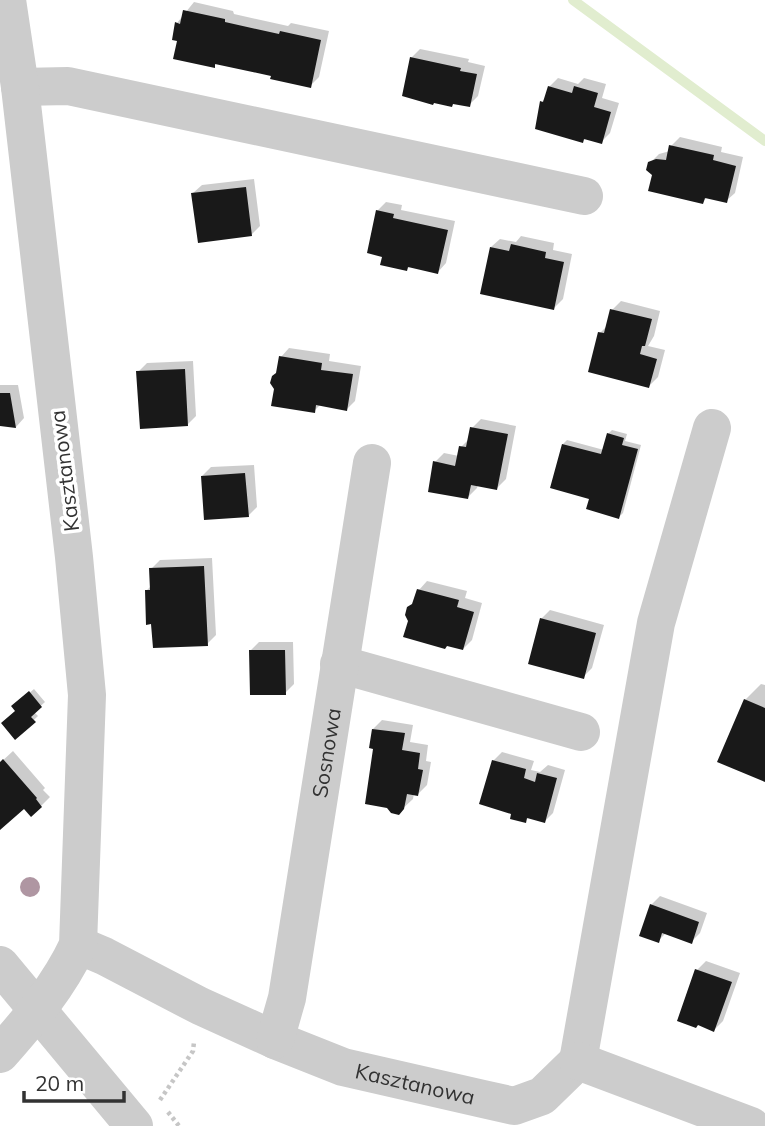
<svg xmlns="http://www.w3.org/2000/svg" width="765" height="1126" font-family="Mulish,sans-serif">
  <rect width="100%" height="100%" fill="#fff"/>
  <path fill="#0003" d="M194 2 233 11 234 14 288 26 291 23 329 31 319 77 310 86 273 75 217 63 214 66 179 40 177 23Z
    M420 49 469 59 468 62 485 66 478 96 469 105 411 58Z
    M558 78 578 84 584 78 606 84 602 98 619 103 610 133 601 142 586 138 583 141 542 102 546 97 549 87Z
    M680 137 722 147 721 152 743 157 735 193 726 201 707 197 703 202 654 175 650 163 659 154 670 151 671 146Z
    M254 179 260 226 251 235 193 193 202 185Z
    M386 202 402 205 401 210 455 221 446 263 438 272 410 266 407 269 384 255 377 211Z
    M521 236 554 243 553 250 572 254 563 299 554 308 491 247 500 239 516 242Z
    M621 301 660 311 654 336 648 346 665 350 658 377 649 386 600 333 608 325 612 310Z
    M289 348 330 354 329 361 361 366 355 401 347 409 321 404 314 411 281 357Z
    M193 361 196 416 187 425 138 372 147 363Z
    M0 385H18L24 418 16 427 0 425Z
    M481 419 516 426 506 479 497 488 478 484 477 488 468 497 435 462 444 453 459 456 461 447 470 438 472 428Z
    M612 430 627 434 625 441 641 445 623 513 619 517 591 498 563 444 567 440 604 450 608 434Z
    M254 465 257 507 248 516 202 476 211 467Z
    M212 558 216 635 207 644 146 591 152 585 151 569 160 560Z
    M427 581 467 591 465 598 482 603 472 640 463 649 415 602 419 590Z
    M550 610 604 625 592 668 583 677 541 619Z
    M259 642H293L294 684 285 693 250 651Z
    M761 684 765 685V780L745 700Z
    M34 689 45 702 34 712 38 716 15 738 17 711 14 706Z
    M382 720 413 725 410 742 428 745 426 761 431 762 427 785 418 794 414 793 413 799 398 813 375 747 373 729Z
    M13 751 45 788 43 790 50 797 41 806 24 807 0 828V763Z
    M502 752 534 761 531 770 540 772 548 765 565 770 553 813 544 822 529 817 525 821 513 813 493 761Z
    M660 896 707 913 700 933 691 942 666 933 658 941 651 905Z
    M706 961 740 973 723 1021 714 1030 697 970Z"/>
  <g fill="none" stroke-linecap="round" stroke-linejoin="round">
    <path stroke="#e1edcf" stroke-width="10" d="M573 0 765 141"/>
  </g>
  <path fill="#191919" d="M183 10 225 19V22L279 34 280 31 321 40 311 88 270 79 271 76 215 64V68L173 59 177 41 172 40 175 22 180 24Z
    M410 57 461 68 460 71 477 74 470 107 453 104 452 107 434 103 433 105 402 96Z
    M548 86 572 93 574 86 598 93 594 107 611 112 602 144 584 139 583 143 535 129 540 101 543 102Z
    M669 145 714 155 713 160 736 166 727 203 705 198 703 204 648 191 652 175 646 170 648 162 656 159 666 160Z
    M246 187 252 236 198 243 191 193Z
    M376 210 394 214 393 218 448 230 438 274 408 267 407 271 380 265 382 257 367 253Z
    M511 244 546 252 545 258 564 262 554 310 480 294 490 247 509 251Z
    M610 309 652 319 645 346H642L640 354 657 359 649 388 588 372 598 332 604 333Z
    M279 356 322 363 321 370 353 374 347 411 316 405 315 413 271 406 274 389 270 383 272 376 276 373Z
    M185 369 188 426 140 429 136 371Z
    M0 393H10L16 428 0 426Z
    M470 427 508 434 497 490 471 485 468 499 428 492 433 461 455 466 459 446 466 447Z
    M607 433 624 438 622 445 638 449 619 519 586 509 589 499 550 488 562 444 601 454Z
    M245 473 249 517 204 520 201 476Z
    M204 566 208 646 153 648 151 624 146 625 145 590H150L149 568Z
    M417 589 459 600 457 607 474 612 463 650 447 646 445 649 403 637 408 621 405 615 407 607 412 604Z
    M540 618 596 633 584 679 528 664Z
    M249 650H285L286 695H250Z
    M29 691 42 707 31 717 36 722 15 740 1 723 15 711 11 706Z
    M744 699 765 708V782L717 762Z
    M372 729 405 733 402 750 420 753 418 769 423 770 418 796 407 794 404 809 399 815 391 813 387 808 365 804 373 749 369 748Z
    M3 759 37 798 36 799 42 807 31 817 24 809 0 830V762Z
    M492 760 526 769 524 778 535 782 537 773 557 778 545 823 527 818 526 823 510 819 511 814 479 804Z
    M650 904 699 922 692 944 662 933 659 943 639 936Z
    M695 969 732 982 714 1032 698 1025 696 1028 677 1021Z"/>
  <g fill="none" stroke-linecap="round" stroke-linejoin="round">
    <path stroke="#c6c6c6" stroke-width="4.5" stroke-dasharray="3.5 3.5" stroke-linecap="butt" d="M160 1100 193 1051 194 1042
      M168 1112 179 1126"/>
    <g stroke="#ccc" stroke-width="38">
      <path d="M20 87 68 86 584 196"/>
      <path d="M339 664 581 732"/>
      <path id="s1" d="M78 945 104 956 200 1006 275 1040 343 1067 483 1099 514 1106 542 1096 578 1061"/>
      <path d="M0 965 134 1126"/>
      <path id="s2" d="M275 1040 287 998 372 463"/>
      <path d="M0 1054C30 1020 59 986 78 945L87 695 74 557 20 87 7 0"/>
      <path d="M578 1061 656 623 712 428"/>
      <path d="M578 1061 751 1126"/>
    </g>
  </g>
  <circle fill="#af96a2" cx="30" cy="887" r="10"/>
  <g text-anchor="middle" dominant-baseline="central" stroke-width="7" stroke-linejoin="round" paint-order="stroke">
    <g font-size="21" fill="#323232" stroke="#fff">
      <text transform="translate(64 471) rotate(-97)">Kasztanowa</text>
      <text stroke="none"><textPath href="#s2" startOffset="292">Sosnowa</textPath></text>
      <text stroke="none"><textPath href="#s1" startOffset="366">Kasztanowa</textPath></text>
    </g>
  </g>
  <path d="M24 1091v10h100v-10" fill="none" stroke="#323232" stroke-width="3.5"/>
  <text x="35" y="1091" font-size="21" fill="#323232" stroke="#ffffff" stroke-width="5" paint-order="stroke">20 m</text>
</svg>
